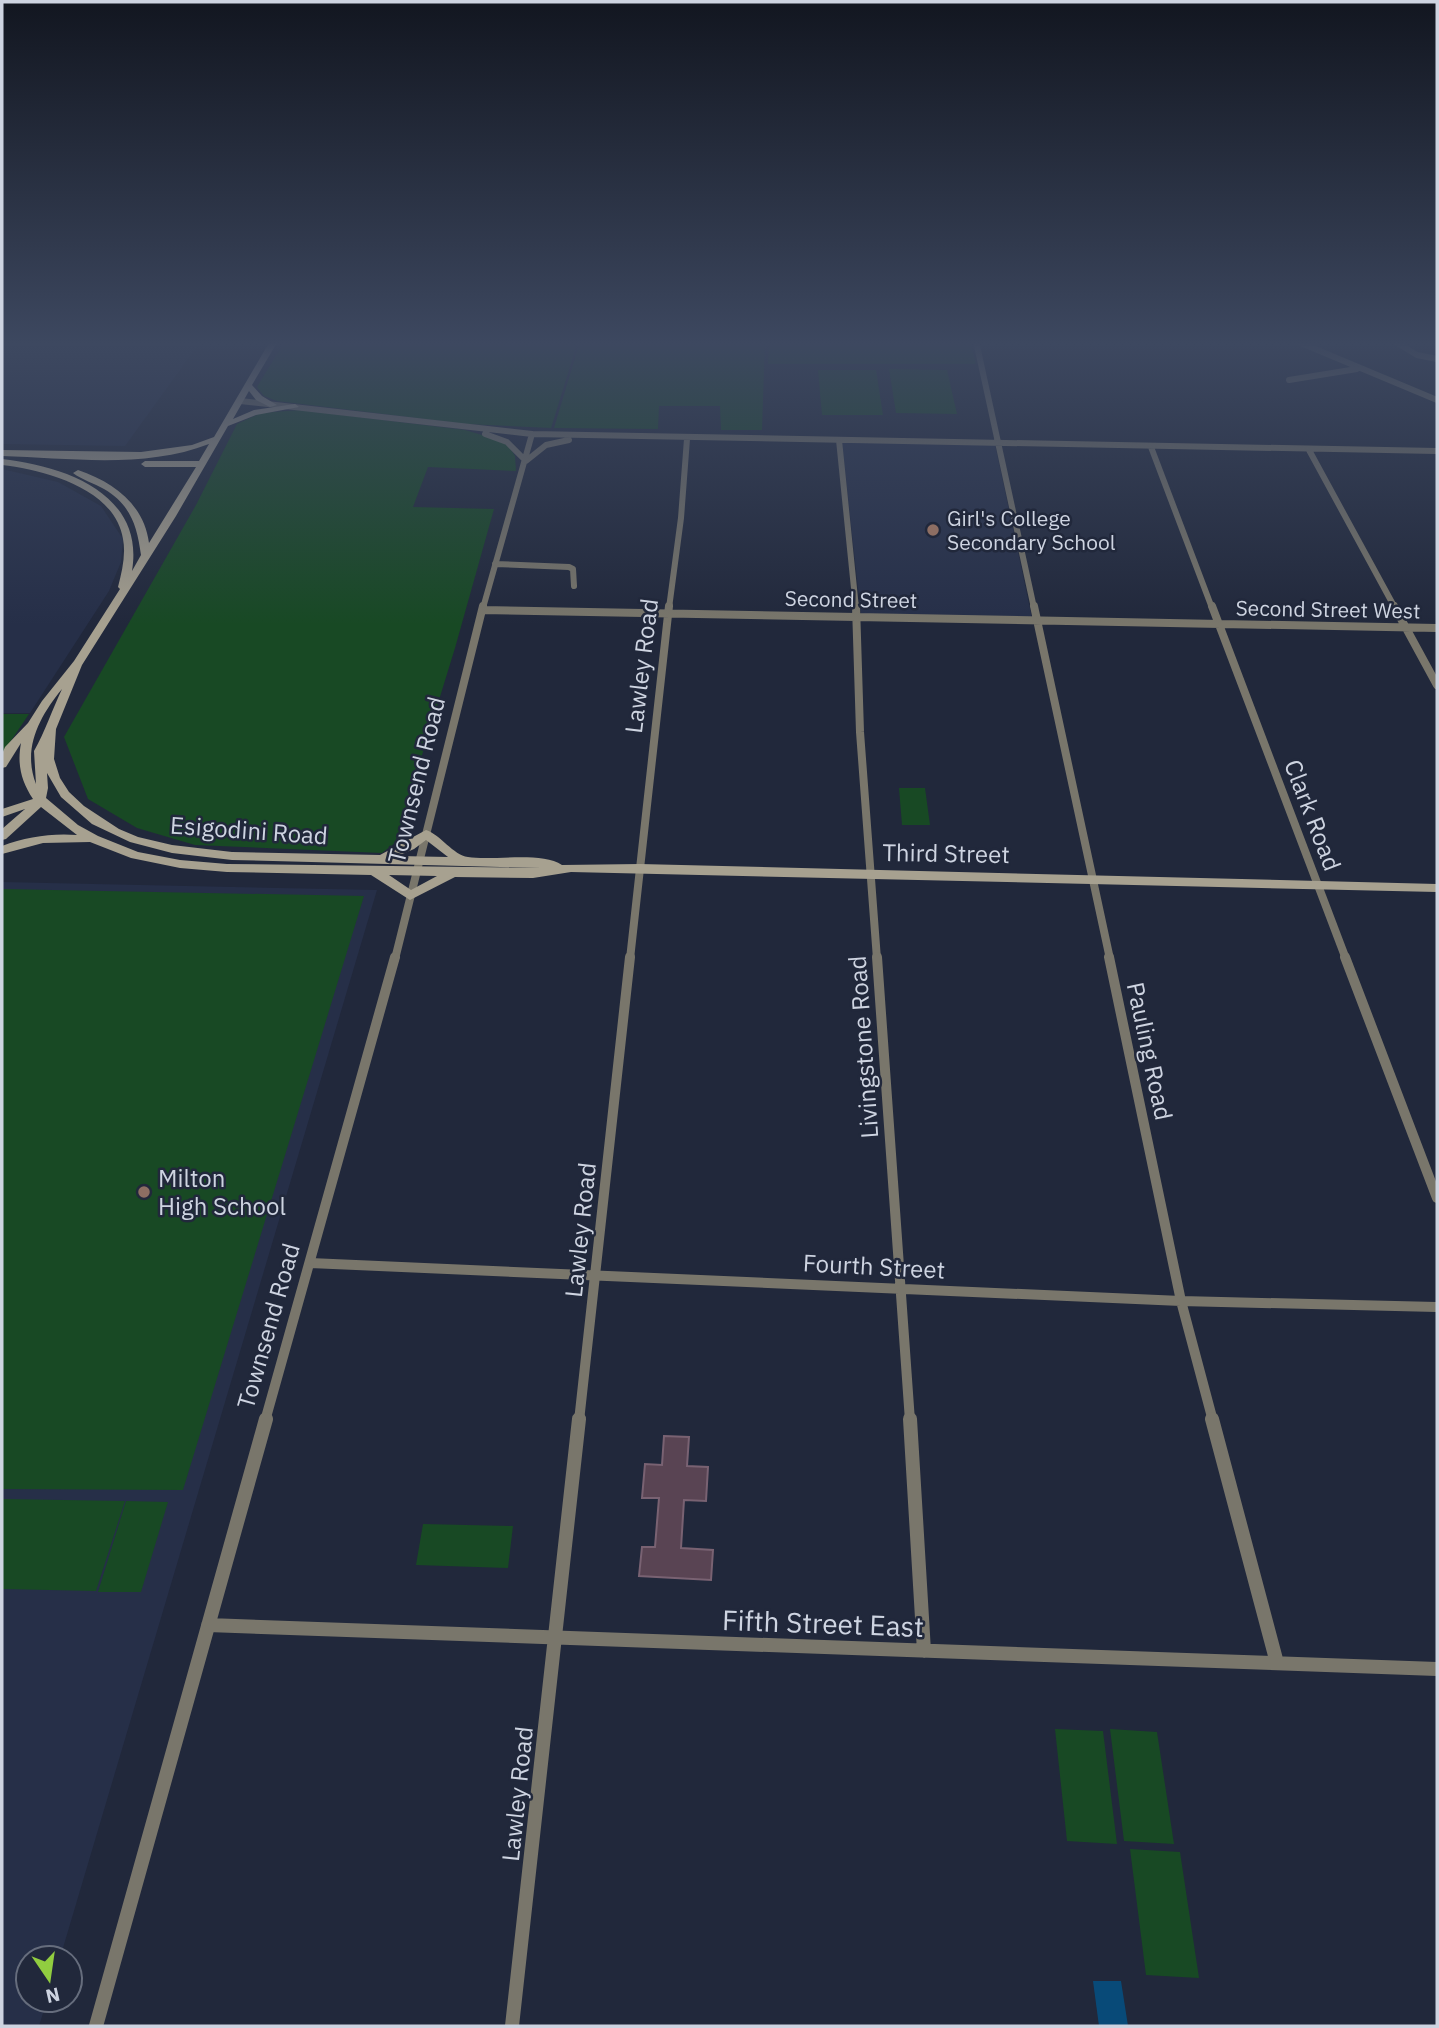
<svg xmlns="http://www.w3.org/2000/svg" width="1439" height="2028" font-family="'IBM Plex Sans',sans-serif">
  <rect width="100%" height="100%" fill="#21283b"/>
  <path fill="#262f48" d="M2 341H201L125 446 2 444Z
    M842 442 995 445 1032 618 861 615Z
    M2 469 58 482 101 506 123 539 121 562 109 591 30 713H2Z
    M2 882 377 890 60 1958H28V2000H47L39 2026H2Z"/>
  <path fill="#184924" d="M285 341H578L551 428 466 424 277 401 264 396 257 387Z
    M580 341H765L762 430H721L720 406H659L658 429 554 428Z
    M769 341H970L976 364H768Z
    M889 369 947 370 957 414 896 413Z
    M818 370H876L883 415H822Z
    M300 410 465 430 506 442 515 456 516 471 428 467 413 507 494 509 455 648 395 843 382 853 195 845 137 828 88 799 64 737 196 505 237 424 261 413Z
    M2 714H29L2 754Z
    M899 788H925L930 825H902Z
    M2 889 364 896 183 1490 2 1489Z
    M2 1499 125 1501 96 1591 2 1589Z
    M126 1501 168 1502 141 1592H98Z
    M423 1524 513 1526 508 1568 416 1565Z
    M1055 1729 1103 1731 1117 1844 1067 1841Z
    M1110 1729 1157 1732 1174 1844 1124 1841Z
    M1130 1849 1180 1852 1199 1978 1146 1975Z"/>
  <path fill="#084a78" d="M1093 1981H1121L1128 2026H1099Z"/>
  <path fill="#594453" stroke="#796272" stroke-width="2" d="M664 1436 689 1437 687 1466 708 1467 706 1501 684 1500 681 1548 713 1550 711 1580 639 1576 642 1547H655L659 1498H642L645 1464 662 1465Z"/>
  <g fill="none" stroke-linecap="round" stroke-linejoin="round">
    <path stroke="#79766b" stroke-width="6" d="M976 341 1034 608
      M1296 341 1437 400
      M1394 341 1417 355 1437 359
      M1289 380 1357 369
      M240 401 532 434 1437 451
      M485 434 507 442 526 461 546 445 569 440
      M839 440 856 608
      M1151 447 1212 608
      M1309 450 1395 608
      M495 564 569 567 573 569 574 586
      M483 608 532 434
      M669 608 681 518 687 439"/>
    <path stroke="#79766b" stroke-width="8" d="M856 606 860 732 877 959
      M1034 606 1110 959
      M1212 606 1346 959
      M1394 606 1437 685
      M482 610 1437 628
      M395 959 483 606
      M630 959 669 606"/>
    <path stroke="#79766b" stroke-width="10" d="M877 957 910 1421
      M1109 957 1181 1301 1213 1421
      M1345 957 1437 1198
      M310 1263 1181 1301 1437 1307
      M265 1421 395 957
      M579 1421 630 957"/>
    <path stroke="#79766b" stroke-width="14" d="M910 1419 924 1651
      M1212 1419 1277 1663
      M208 1625 1437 1669
      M96 2026 266 1419
      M512 2026 579 1419"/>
    <path fill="#a7a190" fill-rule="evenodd" d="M270 341H278L252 385 262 396 277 405 270 407 256 400 249 391 233 419 254 410 295 404 299 407 256 415 228 426 176 516 82 665 56 729 54 759 60 778 69 792 84 806 119 829 138 837 172 845 232 852 380 855 426 830C441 835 453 855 468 857 493 861 541 851 562 865L640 864 1437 884V892L571 872 533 878 455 877 410 900 371 875 227 872 180 868 131 858 90 842 43 843 2 854V846C26 837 51 833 77 835L41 807 6 839 2 840V829L25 809 2 817V809L33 799C21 781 17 764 21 743L6 767 2 768V754L5 747 28 723 42 701 74 661 120 589 118 587C122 571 126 555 123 539 115 488 44 470 2 465V459C64 466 145 493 132 571L141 555C137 526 131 505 104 489 94 483 82 480 73 473L78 470C113 482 144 504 149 543L196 467H145L141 464 145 461H199L209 444C145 469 69 458 2 456V450L141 452 192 445 214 437ZM62 689C52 710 45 732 34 751L36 784C22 748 40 716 62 689ZM47 773 61 797 92 824 130 842 172 853 232 860 542 868 227 864 180 860 138 852 98 836 78 825 46 798 48 788ZM426 840 448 857 398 856 414 849ZM389 875 437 876 411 890Z"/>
  </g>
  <linearGradient id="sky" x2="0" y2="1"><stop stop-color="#121620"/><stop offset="0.55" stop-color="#3d4860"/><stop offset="1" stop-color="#3d4860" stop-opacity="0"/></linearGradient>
  <rect width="1439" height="625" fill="url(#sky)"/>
  <g fill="#8d6e63" stroke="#21283b" stroke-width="2.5">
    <circle cx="933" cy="530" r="7"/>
    <circle cx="144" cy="1192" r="7"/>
  </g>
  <g text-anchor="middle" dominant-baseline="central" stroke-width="5" stroke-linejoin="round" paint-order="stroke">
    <g font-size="21" fill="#ced4e1" stroke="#21283b" text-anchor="start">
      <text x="947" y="518">Girl's College<tspan x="947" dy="24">Secondary School</tspan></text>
    </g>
    <g font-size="21" fill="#ced4e1" stroke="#21283b">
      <text transform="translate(851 599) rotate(1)">Second Street</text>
      <text transform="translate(1328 609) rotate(1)">Second Street West</text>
    </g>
    <g font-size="24" fill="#ced4e1" stroke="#21283b">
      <text transform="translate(641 666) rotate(-83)">Lawley Road</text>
      <text transform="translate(416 780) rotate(-76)">Townsend Road</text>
      <text transform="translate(1313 815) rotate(69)">Clark Road</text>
      <text transform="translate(249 830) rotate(4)">Esigodini Road</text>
      <text transform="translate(946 853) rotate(1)">Third Street</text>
      <text transform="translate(863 1047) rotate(-94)">Livingstone Road</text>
      <text transform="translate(1150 1051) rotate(78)">Pauling Road</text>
      <text transform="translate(580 1230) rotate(-84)">Lawley Road</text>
      <text transform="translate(874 1266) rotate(3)">Fourth Street</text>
      <text transform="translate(268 1326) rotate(-74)">Townsend Road</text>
      <text transform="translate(517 1794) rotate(-84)">Lawley Road</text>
    </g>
    <g font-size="24" fill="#ced4e1" stroke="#21283b" text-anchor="start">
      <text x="158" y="1178">Milton<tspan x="158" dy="28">High School</tspan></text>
    </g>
    <g font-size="28" fill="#ced4e1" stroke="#21283b">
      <text transform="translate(823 1623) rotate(2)">Fifth Street East</text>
    </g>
  </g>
  <rect width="1439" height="2028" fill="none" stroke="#ced4e1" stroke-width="7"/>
  <g transform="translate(49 1979) rotate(167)"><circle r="33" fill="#21283b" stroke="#666d7d" stroke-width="2"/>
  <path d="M0-5L12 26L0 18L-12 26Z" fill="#91cd40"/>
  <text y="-10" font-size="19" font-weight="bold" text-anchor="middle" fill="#ced4e1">N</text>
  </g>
</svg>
